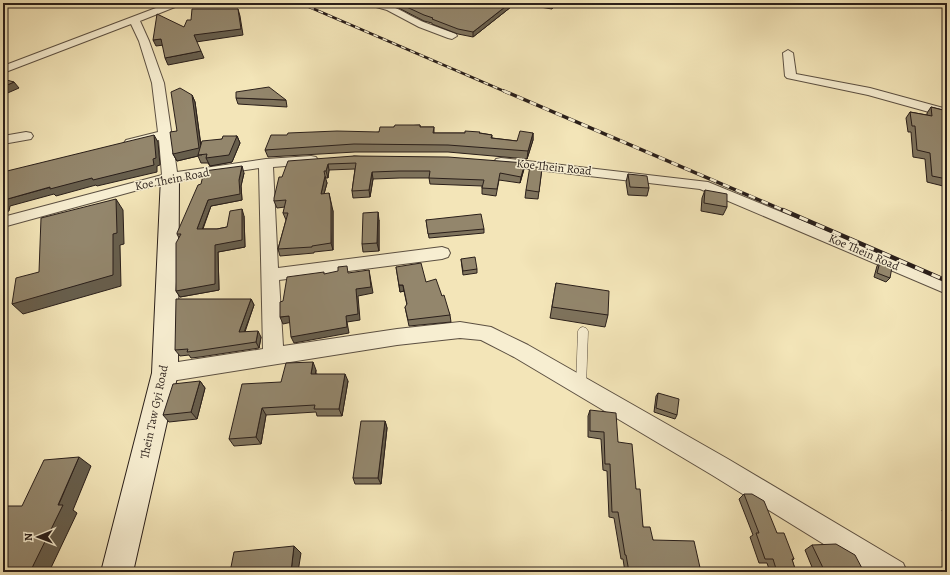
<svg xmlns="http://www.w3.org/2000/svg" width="950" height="575" font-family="Alegreya,serif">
  <rect width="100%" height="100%" fill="#f3e5b8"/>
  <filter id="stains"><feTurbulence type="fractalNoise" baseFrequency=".005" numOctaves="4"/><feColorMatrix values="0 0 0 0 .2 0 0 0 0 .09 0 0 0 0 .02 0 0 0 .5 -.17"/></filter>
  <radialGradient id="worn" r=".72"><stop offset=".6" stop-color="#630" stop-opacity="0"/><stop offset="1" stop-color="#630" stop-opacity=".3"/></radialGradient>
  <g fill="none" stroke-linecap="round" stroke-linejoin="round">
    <g stroke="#5c5042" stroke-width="1">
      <path id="lane" d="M583 327 586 328 588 331 586 386 585 389 581 391 577 389 576 386 578 331 580 328Z"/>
    </g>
    <g stroke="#5c5042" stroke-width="2">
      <path id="street" d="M169 3H182L180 5 140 21 149 41 164 83 177 172 266 159 311 156 316 157 318 160 316 163 311 164 273 167 278 268 442 247 448 249 450 253 448 257 442 259 279 280 283 346 397 329 460 322 491 327 528 345 728 459 903 563 907 572H869L712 475 514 357 481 340 460 338 397 345 165 382 158 379 155 373 158 367 165 364 263 349 259 168 171 181 3 227V217L162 175 159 140 131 147 126 146 124 143 126 140 158 132 152 83 139 41 131 24 3 73V66Z
        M367 3C396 3 402 13 426 23 436 27 446 30 456 34L457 36 452 39 448 38 419 27 387 10 369 5Z
        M788 50 793 53 796 74 870 88 947 109V117L868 95 787 78 785 76 783 53Z
        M26 132 31 133 33 136 31 139 3 144V136Z
        M501 158 708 182 947 280V294L700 189 496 165 494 162 496 159Z"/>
    </g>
    <g stroke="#2a1f1a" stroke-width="2">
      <path id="secondary" d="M170 172 176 173 179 177 178 373 133 572H101L152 373 161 177 164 173Z"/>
    </g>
    <use href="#lane" fill="#f7eed1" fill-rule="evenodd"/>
    <use href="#street" fill="#f7eed1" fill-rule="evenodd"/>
    <use href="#secondary" fill="#f7eed1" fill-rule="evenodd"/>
    <g stroke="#2a1f1a" stroke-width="2.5">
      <path id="rail-far2" d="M300 3 506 92"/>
    </g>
    <g stroke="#2a1f1a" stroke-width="3.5">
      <path id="rail-far1" d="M504 91 785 211"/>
    </g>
    <g stroke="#2a1f1a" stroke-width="4.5">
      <path id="rail" d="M783 210 947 281"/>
    </g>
    <use href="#rail-far2" stroke="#f7eed1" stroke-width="1.5" stroke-dasharray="5" stroke-linecap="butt"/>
    <use href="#rail-far1" stroke="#f7eed1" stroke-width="2.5" stroke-dasharray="7" stroke-linecap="butt"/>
    <use href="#rail" stroke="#f7eed1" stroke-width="3" stroke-dasharray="9" stroke-linecap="butt"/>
  </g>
  <path fill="#7e735d" stroke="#2a1f1a" d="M380 3H477L492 6 494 3H556L552 9 516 3 473 37 458 34 432 24V23L424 21 393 5Z
    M192 95 195 102 201 145 222 139 237 136 240 143 232 162 210 166 208 163H201L198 156 177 161 173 154 177 131Z
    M236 98 286 100 287 107 238 104Z
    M931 107 947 111V187L927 182 925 159 913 157 911 132H908L906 118 910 112 927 115V113Z
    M420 125V127H434V133H480L492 135V138L517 141 533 133V140L527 159 448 152H355L268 157 265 150 379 132 394 127Z
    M354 156 524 169 520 183 499 180 496 196 482 194V186L430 184 429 178H400L373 179 370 197 353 198 352 191 355 169 329 170 328 178H325L327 183 324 194 333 211V250L314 252V253L280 256 278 249 286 220 283 213 285 207 277 208 274 201 282 177Z
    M542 168 538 199 525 198 526 190Z
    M244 173 241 186 242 200 211 206 203 229H217L227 227 244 216 245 247 218 252 219 290 180 297 176 291 179 238 177 234Z
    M628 174 649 188 647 196 628 195 626 182Z
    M705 190 727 207 723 215 701 211 702 198Z
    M379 220V251L363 252 362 244Z
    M426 220 484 229V233L429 238Z
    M461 259 477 269V273L463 275Z
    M880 262 890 278 886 282 874 277 877 266Z
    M396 267 426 282 442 296 450 315 451 322 409 326 405 307 407 305 404 291 400 292Z
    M556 283 608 315 605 327 550 318Z
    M251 299 254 305 245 332 261 337 259 348 200 357 191 358 189 355 180 356 175 350Z
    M316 370V374L348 381 342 416H317L316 412 266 415 261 444 234 446 229 439 281 382Z
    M200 381 205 388 197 419 169 422 163 415Z
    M658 393 677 415 675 419 654 412 656 396Z
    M590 410 618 442 636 489 643 527 653 540 701 572H625L623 559H621L614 518 609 517 607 471 603 470 601 439 588 437V416Z
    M385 421 387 428 381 484H355L353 478Z
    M744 494 777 533 794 559 792 560 796 572H770L767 563H759L750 537 753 535 739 499Z
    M947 507V522L942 510Z
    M812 545 864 572H814L805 550Z"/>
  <path fill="#675e4c" stroke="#2a1f1a" d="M510 3H516L473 37V32Z
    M553 3H556L552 9V4Z
    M238 9 240 16 243 35 196 42 194 35Z
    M161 39 164 45 156 46 153 40Z
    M201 51 204 58 168 65 165 58Z
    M14 82 19 88 3 95V87Z
    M192 95 195 102 202 155H198V156L177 161 173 154Z
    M533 133V140L527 159 528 151Z
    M154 135 158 142 160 165 157 166V172L97 186 96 185 56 196 54 194 10 206 9 211 3 213V205L4 200 153 159Z
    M237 136 240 143 232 162 210 166 206 158Z
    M525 163 524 169 520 183 521 177Z
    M328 164 329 170 328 178 326 171Z
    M242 166 244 173 241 186 242 200 211 206 200 235 197 229 208 200 239 180Z
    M372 172 373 179 370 197 369 190Z
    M325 176 327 183 322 201 321 194Z
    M329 193 333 211V250L331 243Z
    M116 199 123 210 124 244 120 245 121 286 23 314 12 304Z
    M242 209 244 216 245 247 218 252 219 290 180 297 176 291 215 245Z
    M378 212 379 220V251L377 243Z
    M369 270 373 293 358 296 360 320 347 322 349 333 294 343 291 337 346 316 356 289Z
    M399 285H403L404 291 400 292Z
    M251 299 254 305 242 338 239 332Z
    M289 316 292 322 283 324 280 317Z
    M258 331 261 337 259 348 256 342Z
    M313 362 316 370 314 381 311 374Z
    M345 374 348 381 342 416 339 409Z
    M200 381 205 388 197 419 191 412Z
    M262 408 266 415 261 444 256 437Z
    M385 421 387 428 381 484 378 478Z
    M79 457 91 466 73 510 77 513 49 572H30Z
    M294 546 301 553 298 572H291Z"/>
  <path fill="#93866c" stroke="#2a1f1a" d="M398 3H477L492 6 494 3H510L473 32 458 29 432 19 433 18 424 15Z
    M192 9H238L241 29 194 35 201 51 165 58 161 39 153 40 157 14 184 27 187 20H191Z
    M3 79 14 82 3 87Z
    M269 87 286 100 236 98V92Z
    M180 88 192 95 199 148 173 154 170 132 177 131 171 92Z
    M931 107 947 111V179L932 176 930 153 917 150 915 126H912L910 112 932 116Z
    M395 125H420V127H434L433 133H465V131L480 132 479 133 492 135 491 138 517 141 520 131 533 133 528 151 448 145 354 144 265 150 271 135H287L288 133 337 131 379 132 380 127H394Z
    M154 135 156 158 153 159 154 165 93 180 92 178 50 189V187L4 200 3 205V172Z
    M223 136H237L229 155 206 158 207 154 198 155 202 141 222 139Z
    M354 156 448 157 525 163 521 177 500 173 497 189 482 188 484 180 429 178 430 171H399L372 172 369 190 352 191 356 163 328 164 326 171H324L325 176 321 194 329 193 331 204V243L312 246V247L278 249 288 213H283L286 200 274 201V198L279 177H282L288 161Z
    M242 166 239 180 240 194 208 200 197 229H217L227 227 230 211 242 209V240L215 245V284L176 291V243L181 234H177V233L198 185 201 184 204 171Z
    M530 166 542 168 539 192 526 190Z
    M628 174 647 176 649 188 630 187Z
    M705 190 727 194V207L704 203Z
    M116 199 117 233 113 234V275L12 304 16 278 39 272 41 218Z
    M378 212 377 243 362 244 363 213Z
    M481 214 484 229 428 234 426 220Z
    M475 257 477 269 463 271 461 259Z
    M880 262 892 267 890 278 877 273Z
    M421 263 426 282 436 279 442 296 444 295 450 315 408 320 405 307 407 304 403 285H399L396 267Z
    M347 266 348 273 369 270 371 287 356 289 358 314 346 316 347 327 291 337 289 316 280 317V302L283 301 287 277 324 272V274L338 271V267Z
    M556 283 609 291 608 315 552 307Z
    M176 299H251L239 332 258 331 256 342 196 351 187 352 188 349 175 350Z
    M313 362 311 374H345L339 409H314L315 405 262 408 256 437 229 439 242 384 281 382 286 363Z
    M200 381 191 412 163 415 173 384Z
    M658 393 679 399 677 415 656 408Z
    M590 410 616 413 618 442 632 444 636 489H640L643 527H650L653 540 694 541 701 572H629L626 555H625L618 512H612L610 464H605L604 432 590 431Z
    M361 421H385L378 478H353Z
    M79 457 58 505H63L30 572H3V506H22L44 460Z
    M744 494H752L764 501 777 533H784L794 559H792L796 572H777L773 559H765L756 533H759Z
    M836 544 855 555 864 572H825L812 545Z
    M294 546 291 572H230L234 552Z"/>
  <g text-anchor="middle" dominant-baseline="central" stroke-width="3" stroke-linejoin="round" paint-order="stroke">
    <g font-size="12" fill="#2a1f1a" stroke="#f7eed1">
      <text transform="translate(554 167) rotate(6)">Koe Thein Road</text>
      <text transform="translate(172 179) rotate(-11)">Koe Thein Road</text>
      <text transform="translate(864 252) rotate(23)">Koe Thein Road</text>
      <text transform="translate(154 412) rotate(-78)">Thein Taw Gyi Road</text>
    </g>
  </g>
  <rect width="950" height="575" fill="none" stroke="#f3e5b8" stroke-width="16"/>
  <rect x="4" y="4" width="942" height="567" fill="none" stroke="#2a1f1a" stroke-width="2"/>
  <rect x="8" y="8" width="934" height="559" fill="none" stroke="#2a1f1a"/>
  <g transform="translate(38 537) rotate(269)" stroke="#f7eed1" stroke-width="3" paint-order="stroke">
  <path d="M0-3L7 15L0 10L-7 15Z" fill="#2a1f1a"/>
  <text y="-6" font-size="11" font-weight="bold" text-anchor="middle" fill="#2a1f1a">N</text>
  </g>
  <rect width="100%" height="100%" filter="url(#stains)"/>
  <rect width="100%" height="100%" fill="url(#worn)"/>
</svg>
